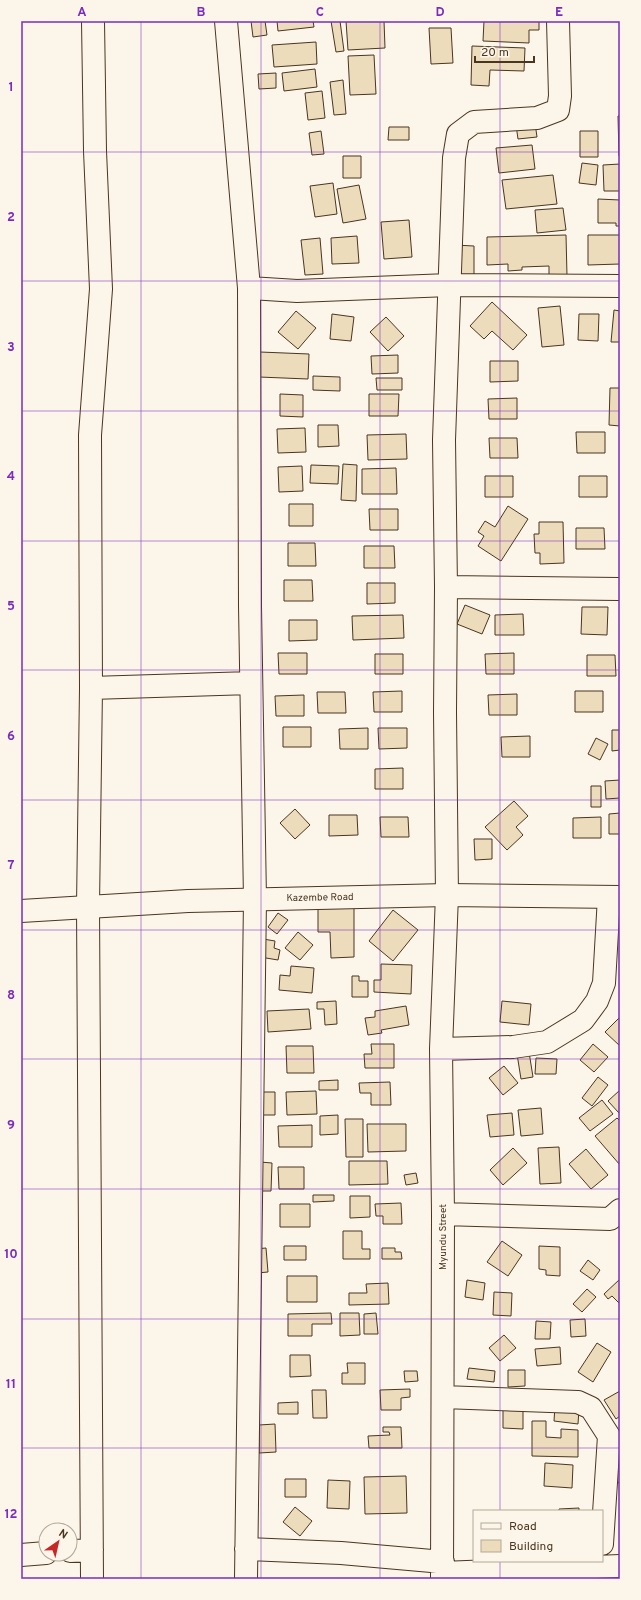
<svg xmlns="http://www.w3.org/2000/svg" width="641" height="1600" font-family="Overpass,sans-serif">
  <rect width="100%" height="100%" fill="#fbf6e9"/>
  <path fill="#ecdcbc" stroke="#4a3520" d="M251 21H265L267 35 253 37Z
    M277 21H313L314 27 278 31Z
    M331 21H340L344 51 336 52Z
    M346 21H384L385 48 348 50Z
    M484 21H539V30H529V43L483 41Z
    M429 28H451L453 63 431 64Z
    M316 42 317 64 274 67 272 45Z
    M472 46 525 48 524 71 490 70 489 86 471 85Z
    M374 55 376 94 350 95 348 56Z
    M315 69 317 87 284 91 282 73Z
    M276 73V88L259 89 258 74Z
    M343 80 346 114 334 115 330 82Z
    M322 91 325 118 308 120 305 93Z
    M618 116H620V156H619Z
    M535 123 537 137 518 139 516 125Z
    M389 127H409V140H388Z
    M321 131 324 154 312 155 309 133Z
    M580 131H598V157H580Z
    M532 145 535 169 499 173 496 148Z
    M343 156H361V178H343Z
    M582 163 598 165 596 185 579 183Z
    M620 164V191H604L603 165Z
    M553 175 557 204 506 209 502 180Z
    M333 183 337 214 315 217 310 186Z
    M359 185 366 219 343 223 337 189Z
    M598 199 620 200V226H616V223H598Z
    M563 208 566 230 537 233 535 210Z
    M409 220 412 257 384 259 381 222Z
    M566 235 567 276H549V266L522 267V270L508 271V264L487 265V237Z
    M588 235H620V264L588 265Z
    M357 236 359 263 332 264 331 238Z
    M320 238 323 274 305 275 301 240Z
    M454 245 474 246V277H454Z
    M492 302 527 335 513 350 492 331 484 339 470 326Z
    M560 306 564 345 542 347 538 308Z
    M614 310 620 311V342H611Z
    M296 311 316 328 298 349 278 332Z
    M332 314 354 317 351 341 330 339Z
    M579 314H599L598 341 578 340Z
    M386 317 404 336 388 351 370 332Z
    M260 352 309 354 308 379 259 377Z
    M398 355V373L372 374 371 356Z
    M490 361H518V381L490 382Z
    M313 376 340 377V391L313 390Z
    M376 378H402V390H377Z
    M610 388H620V426L609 425Z
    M280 394 303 395V417L280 416Z
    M369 394H399L398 416H369Z
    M517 398V419H489L488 399Z
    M318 425H338L339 446 318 447Z
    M305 428 306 452 278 453 277 429Z
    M576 432H605V453H577Z
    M406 434 407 459 368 460 367 435Z
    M489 438H517L518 458H490Z
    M343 464 357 465 356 501 341 500Z
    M311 465 339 466 338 484 310 483Z
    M302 466 303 491 279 492 278 467Z
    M396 468 397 494H362V469Z
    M485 476H513V497H485Z
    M579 476H607V497H579Z
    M289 504H313V526H289Z
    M508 506 528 519 501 561 478 546 484 536 478 532 485 521 495 527Z
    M369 509H398V530H370Z
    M539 522H563L564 563 540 564V553H535L534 534H539Z
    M576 528H604L605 549H576Z
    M288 543H315L316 566H288Z
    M364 546H394L395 568H364Z
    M284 580H312L313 601H284Z
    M367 583H395V603L367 604Z
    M465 605 490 615 482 634 457 624Z
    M582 607H608L607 635 581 634Z
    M523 614 524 635H495V615Z
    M403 615 404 638 353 640 352 616Z
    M289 620H317V640L289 641Z
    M278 653H307V674H279Z
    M514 653V674H486L485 654Z
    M375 654H403V674H375Z
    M587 655H615L616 676H587Z
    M402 691V712H374L373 692Z
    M575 691H603V712H575Z
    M317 692H345L346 713H318Z
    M517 694V715H489L488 695Z
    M304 695V716H276L275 696Z
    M283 727H311V747H283Z
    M368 728V749H340L339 729Z
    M378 728H407V748L379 749Z
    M612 730H620V750L612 751Z
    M530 736V757H502L501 737Z
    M596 738 608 744 600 760 588 754Z
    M403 768V789H375V769Z
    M620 780V798L606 799 605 781Z
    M591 786H601V807H591Z
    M514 801 528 816 516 827 523 835 507 850 485 827Z
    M295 809 310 825 295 839 280 823Z
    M620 813V834H609V814Z
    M329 815H357L358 835 329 836Z
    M380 817H408L409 837H381Z
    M601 817V838H573V818Z
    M474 839H492V859L475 860Z
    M354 904V957L331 958 330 932H318V905Z
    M393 910 418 930 393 961 369 941Z
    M278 913 288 920 277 934 268 927Z
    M298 932 313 945 300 960 285 948Z
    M263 939 275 941 274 948 280 950 278 960 260 957Z
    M381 964 412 965 411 994 374 992V980H381Z
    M291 966 314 968 312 993 279 990 280 975 290 976Z
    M352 976H359V981H368V997H352Z
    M336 1001 337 1024 325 1025 324 1009H317V1002Z
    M502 1001 531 1004 529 1025 500 1022Z
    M406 1006 409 1025 381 1030 382 1033 368 1035 365 1018 375 1017V1011Z
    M309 1009 311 1029 268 1032 267 1011Z
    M620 1017V1046L605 1032Z
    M371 1044H394V1068H365L364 1054H372Z
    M593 1044 608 1057 594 1072 580 1060Z
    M286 1046H313L314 1073H287Z
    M529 1052 533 1077 521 1079 517 1054Z
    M536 1058 557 1059 556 1074H535Z
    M504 1066 518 1083 503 1095 489 1078Z
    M598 1077 608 1085 592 1106 582 1098Z
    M338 1080V1090H319V1081Z
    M390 1082 391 1105H371V1093H360L359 1083Z
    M620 1090V1112L619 1113 608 1101Z
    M316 1091 317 1114 287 1115 286 1092Z
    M261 1092H275V1115H261Z
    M602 1100 613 1114 590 1131 579 1118Z
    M541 1108 543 1134 521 1136 518 1110Z
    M512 1113 514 1135 490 1137 487 1115Z
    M338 1115V1134L320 1135V1116Z
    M617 1118 620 1121V1165L595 1136Z
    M345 1119H363V1157H346Z
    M367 1124H406V1151L368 1152Z
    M312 1125V1147H279L278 1126Z
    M559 1147 561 1183 540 1184 538 1148Z
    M513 1148 527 1163 503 1185 490 1170Z
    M586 1149 608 1175 591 1189 569 1164Z
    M349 1161H387L388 1184 349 1185Z
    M260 1162 272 1163 271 1191H260Z
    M278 1167H304V1189H279Z
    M416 1173 418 1183 406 1185 404 1175Z
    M313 1195H334V1201L313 1202Z
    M350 1196H370V1217L350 1218Z
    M401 1203 402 1224H383V1216H376L375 1204Z
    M280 1204H310V1227H280Z
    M343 1231H362V1249H370V1259H343Z
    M502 1241 522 1255 508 1276 487 1262Z
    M284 1246H306V1260H284Z
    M539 1246 560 1247V1276L546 1275V1270L539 1269Z
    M266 1248 268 1272 257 1273 255 1249Z
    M382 1248H395V1252H401L402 1259H382Z
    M588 1260 600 1270 593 1280 580 1271Z
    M287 1276H317V1302H287Z
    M620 1279V1304L612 1296 608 1299 604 1294Z
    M467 1280 485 1283 483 1300 465 1297Z
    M388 1283 389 1304 349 1305V1293H367L366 1284Z
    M587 1289 596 1297 582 1312 573 1304Z
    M494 1292 512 1293 511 1316 493 1315Z
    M331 1313 332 1324H312V1336H288V1314Z
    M340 1313H359L360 1335 340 1336Z
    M376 1313 378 1334H364V1314Z
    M585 1319 586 1336 571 1337 570 1320Z
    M536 1321 551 1322 550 1339H535Z
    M504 1335 516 1348 500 1361 489 1348Z
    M597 1343 611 1352 593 1382 578 1372Z
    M560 1347 561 1364 537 1366 535 1349Z
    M290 1355H310L311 1376 290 1377Z
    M347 1363H365V1384H342V1373H348Z
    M469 1368 495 1371 494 1382 467 1379Z
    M508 1370H525V1386L508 1387Z
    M404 1371H417L418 1381 405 1382Z
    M410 1389V1397L401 1398V1410H381L380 1390Z
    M312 1390H326L327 1418H313Z
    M620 1391V1416L616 1419 604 1400Z
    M298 1402V1414H278V1403Z
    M503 1403 523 1404V1429L503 1428Z
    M555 1406 579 1409 578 1424 554 1421Z
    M532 1421H546V1437L561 1438V1429L578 1430V1457L532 1456Z
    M275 1424 276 1452 259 1453V1425Z
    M383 1427H401L402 1448H369L368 1436 390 1435 389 1432H383Z
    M545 1463 573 1465 572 1488 544 1486Z
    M620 1470V1484L613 1478Z
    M406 1476 407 1513 365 1514 364 1477Z
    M285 1479H306V1497H285Z
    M328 1480 350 1481 349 1509 327 1508Z
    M295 1507 312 1521 300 1536 283 1522Z
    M579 1508V1511H559V1509Z"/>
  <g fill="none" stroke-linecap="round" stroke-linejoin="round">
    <g stroke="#4a3520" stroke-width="24">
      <path id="minor" d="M226 21 249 288 250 606 255 899 246 1579
        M249 288 297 291 449 285 620 286
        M446 587 619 589
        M91 688 251 683
        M441 1049 513 1047 547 1042 583 1020 597 1001 604 983 609 897
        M443 1214 610 1219 620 1210
        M443 1397 578 1402 591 1408 609 1436 602 1544
        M246 1549 341 1553 443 1562
        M70 1551 92 1550
        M21 1555 46 1553
        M442 1573 620 1566
        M92 1579 88 906 91 688 90 435 101 289 95 151 93 21
        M442 1579 443 1214 441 1049 447 895 445 712 446 587 444 440 454 158 458 134 474 122 537 118 558 110 560 96 558 21"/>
    </g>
    <g stroke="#4a3520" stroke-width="24">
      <path id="major" d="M21 911 188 901 447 895 620 897"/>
    </g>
    <use href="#minor" stroke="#fbf6e9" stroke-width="22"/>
    <use href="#major" stroke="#fbf6e9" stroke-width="22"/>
  </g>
  <path fill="none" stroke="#7b2cbf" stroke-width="1" stroke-opacity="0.55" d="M141 21V1579M261 21V1579M380 21V1579M500 21V1511M21 152H620M21 281H620M21 411H620M21 541H620M21 670H620M21 800H620M21 930H620M21 1059H620M21 1189H620M21 1319H620M21 1448H620M500 1561V1579"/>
  <g text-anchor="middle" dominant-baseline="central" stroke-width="3" stroke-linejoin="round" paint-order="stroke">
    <g font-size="10" fill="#4a3520" stroke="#fbf6e9">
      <text transform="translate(320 898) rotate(-1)">Kazembe Road</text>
      <text transform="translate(443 1237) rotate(-90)">Myundu Street</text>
    </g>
  </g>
  <rect width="641" height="1600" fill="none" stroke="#fbf6e9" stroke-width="44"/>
  <rect x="473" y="1510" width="130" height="52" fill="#fbf6e9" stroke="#b4a999"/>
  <rect x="481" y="1523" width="20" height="6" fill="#fbf6e9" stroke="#b4a999"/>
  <text x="509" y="1530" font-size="12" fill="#4a3520">Road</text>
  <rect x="481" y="1540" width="20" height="12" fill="#ecdcbc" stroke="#b4a999"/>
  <text x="509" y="1550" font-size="12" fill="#4a3520">Building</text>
  <g transform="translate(58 1542) rotate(34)"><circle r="19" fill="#fbf6e9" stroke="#b4a999"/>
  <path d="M0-3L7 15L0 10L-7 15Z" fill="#c62828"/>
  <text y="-6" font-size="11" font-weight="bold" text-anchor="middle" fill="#4a3520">N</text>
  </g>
  <path d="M475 56v6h59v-6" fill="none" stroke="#4a3520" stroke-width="2"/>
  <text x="481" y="56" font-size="12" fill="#4a3520" stroke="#fbf6e9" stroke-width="3" paint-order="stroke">20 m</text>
  <rect x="22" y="22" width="597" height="1556" fill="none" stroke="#7b2cbf" stroke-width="1.5"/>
  <g font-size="13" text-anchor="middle" font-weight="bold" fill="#7b2cbf">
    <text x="82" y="16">A</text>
    <text x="201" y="16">B</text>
    <text x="320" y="16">C</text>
    <text x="440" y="16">D</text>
    <text x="559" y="16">E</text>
    <text x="11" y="91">1</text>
    <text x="11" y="221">2</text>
    <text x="11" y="351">3</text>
    <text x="11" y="480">4</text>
    <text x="11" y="610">5</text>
    <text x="11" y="740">6</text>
    <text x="11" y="869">7</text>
    <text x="11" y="999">8</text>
    <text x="11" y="1129">9</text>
    <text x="11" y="1258">10</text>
    <text x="11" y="1388">11</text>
    <text x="11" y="1518">12</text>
  </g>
</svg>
